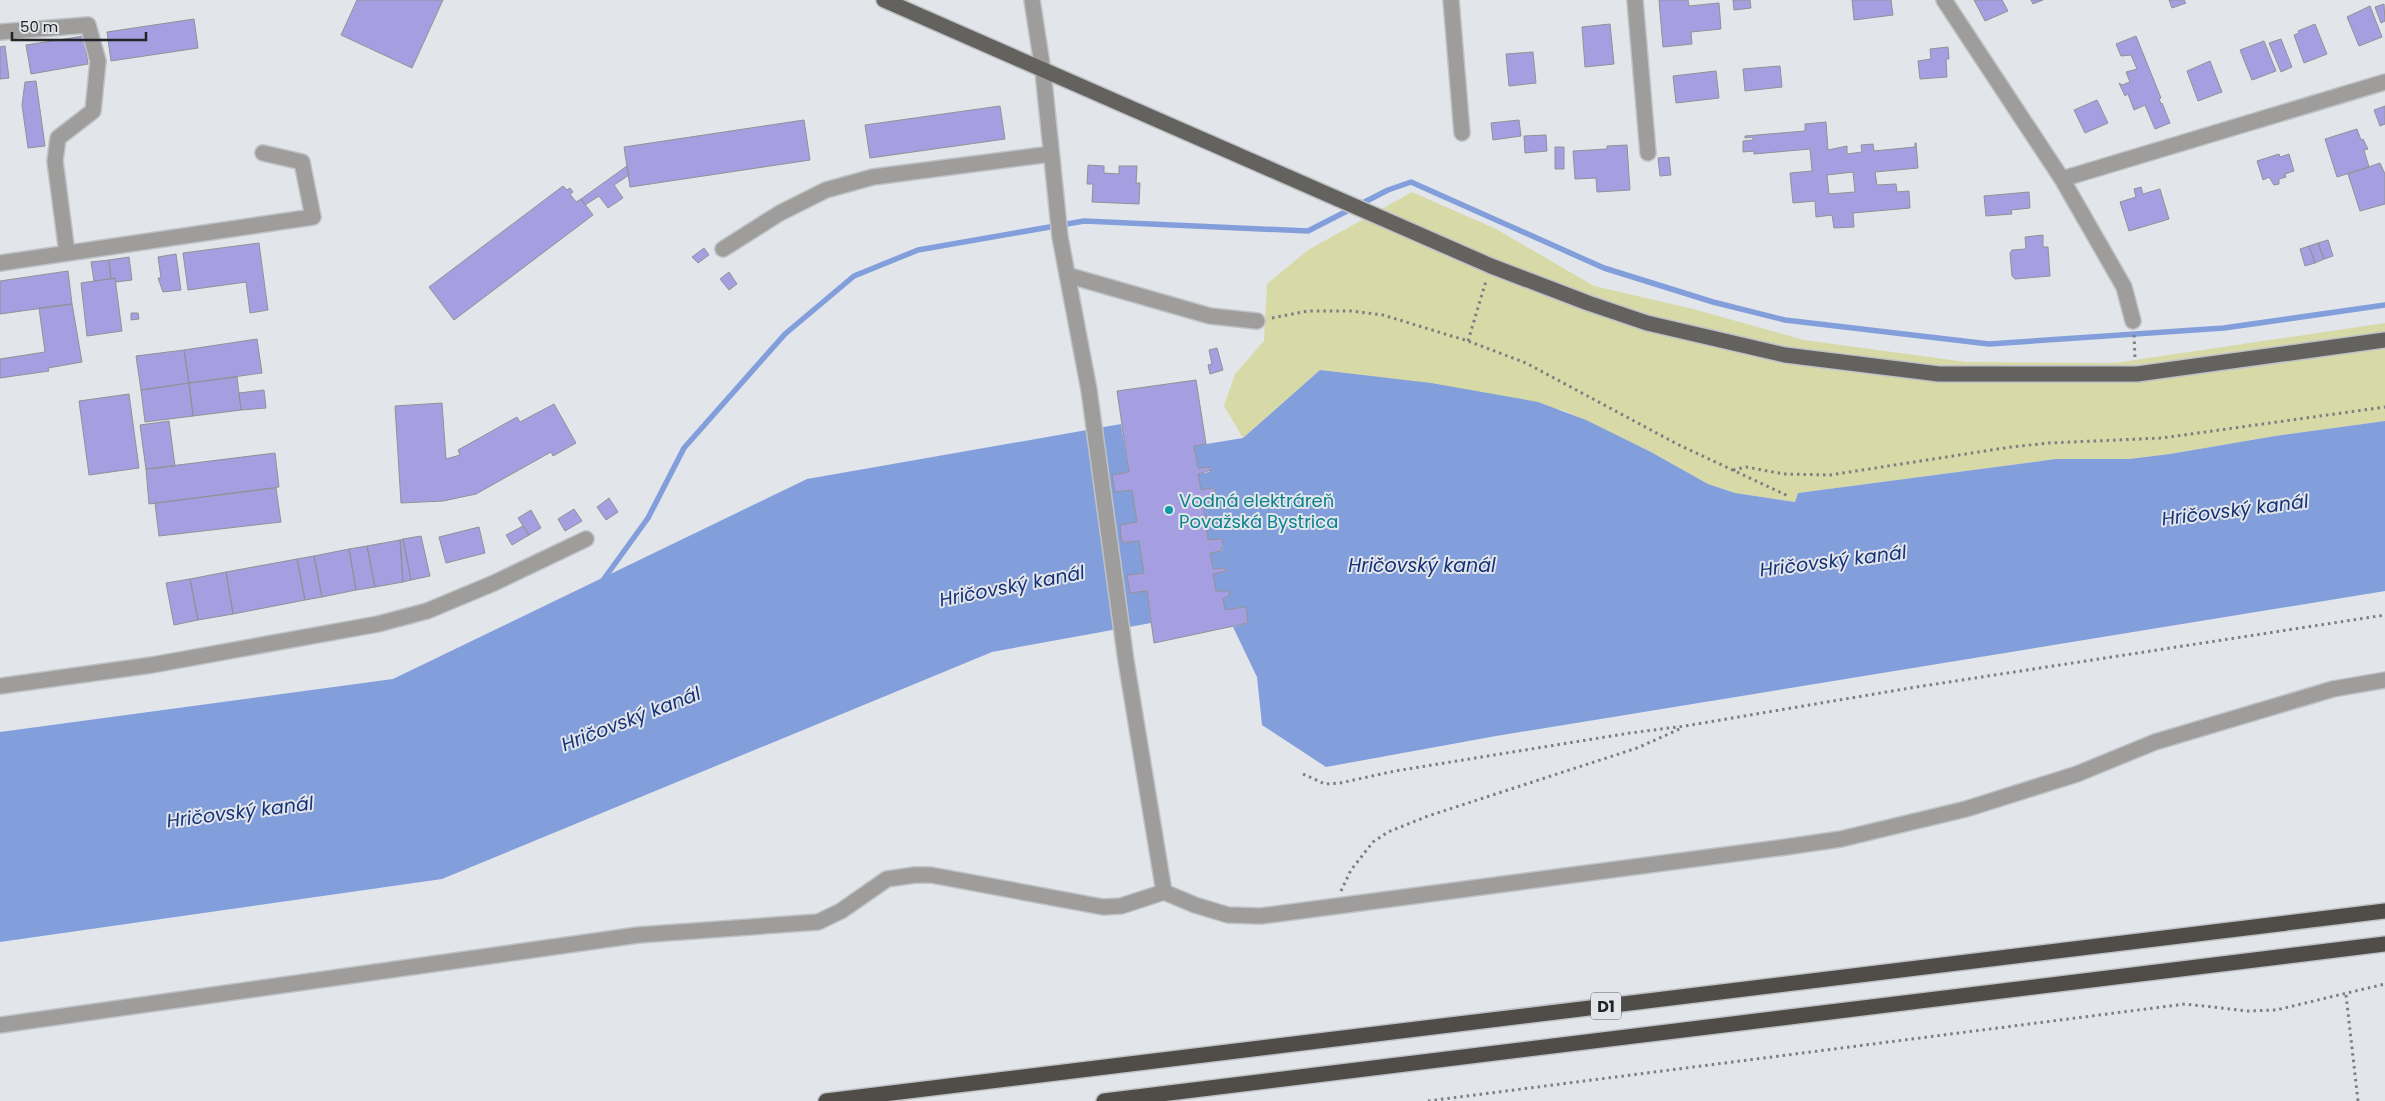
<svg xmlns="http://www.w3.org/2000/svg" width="2385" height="1101" font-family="Poppins,sans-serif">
  <rect width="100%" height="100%" fill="#e2e5ea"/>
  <path fill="#d7daa7" d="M1412 192 1496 229 1594 286 1693 309 1804 340 1966 362 2115 363 2385 323V421L2275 436 2170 454 2129 459H2056L1798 493 1795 502 1735 493 1708 484 1651 452 1563 410 1320 370 1243 438 1224 406 1235 374 1264 341 1267 284 1308 250Z"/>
  <path fill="#829fdc" d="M1320 370 1431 383 1538 402 1586 420 1651 452 1708 484 1735 493 1795 502 1798 493 2056 459H2129L2170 454 2275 436 2385 421V591L1496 736 1326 767 1262 725 1257 677 1233 627 1248 623 1246 608 1243 607 1225 610 1223 599 1230 595 1229 591H1216L1213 574 1227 571 1224 568 1213 569 1210 553 1222 551 1223 541 1220 539 1208 540 1206 524 1216 523 1219 519H1205L1203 503 1214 501 1215 490 1212 488 1201 490 1198 474 1209 472 1211 468H1198L1194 446 1243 438Z
    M1121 424 1129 472 1113 475 1116 492 1132 490 1137 522 1122 538 1123 543 1139 541 1144 573 1128 575 1130 593 1147 591 1151 623 992 652 442 879 0 942V732L393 679 807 479Z"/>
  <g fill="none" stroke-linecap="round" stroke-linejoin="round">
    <path stroke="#829fdc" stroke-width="5.5" d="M601 583 648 518 684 448 785 334 854 276 918 250 1084 221 1308 231 1388 190 1411 182 1604 268 1713 302 1785 320 1989 344 2224 328 2385 305"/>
  </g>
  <path fill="#a59fe1" stroke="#919196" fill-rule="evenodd" d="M357 0H443L412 68 341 35Z
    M1659 0H1688L1689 6 1719 3 1721 29 1691 32 1692 44 1663 47Z
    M1733 0H1750L1751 8 1734 10Z
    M1852 0H1891L1893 15 1854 20Z
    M1974 0H2002L2008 11 1985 21Z
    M2031 0H2043L2033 4Z
    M2169 0H2184L2186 3 2172 8Z
    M2384 4 2385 21 2381 23 2375 7Z
    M2370 6 2382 37 2359 46 2347 17Z
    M194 19 198 48 111 61 107 32Z
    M1610 24 1614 64 1585 67 1582 27Z
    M2315 24 2327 54 2304 63 2294 35 2299 33 2298 31Z
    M84 36 88 64 31 74 26 45Z
    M2136 36 2161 98 2159 99 2161 104 2162 103 2170 123 2155 129 2145 105 2134 110 2128 94 2125 96 2119 83 2122 85 2130 82 2126 72 2137 69 2131 55 2121 56 2116 44Z
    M2281 39 2292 67 2281 72 2269 43Z
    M2264 41 2276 71 2252 80 2240 50Z
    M5 46 9 78 0 79V47Z
    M1948 47 1949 59H1946L1947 77 1920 79 1918 61 1931 59 1930 49Z
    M1533 52 1536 83 1509 86 1506 54Z
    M2210 61 2222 92 2198 101 2187 71Z
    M1780 66 1782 87 1745 91 1743 69Z
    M1716 71 1719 98 1676 103 1673 76Z
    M36 81 45 146 28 148 22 105 25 82Z
    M2097 100 2108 123 2085 133 2074 110Z
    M1000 106 1005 139 870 158 865 125Z
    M2385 106V124L2380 126 2374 110Z
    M804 120 810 160 630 187 624 147Z
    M1519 120 1521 136 1493 140 1491 123Z
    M1826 122 1828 150 1847 146V154L1862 152 1861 145 1873 144 1874 151 1915 147V143H1916L1918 168 1875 172 1877 185 1896 184 1897 192 1909 191 1910 208 1853 213 1854 227 1834 228 1832 215 1816 217 1815 201 1793 203 1790 173 1812 171 1810 149 1754 154V151L1743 152V141L1753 140V137L1745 138V136L1805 131V124ZM1853 172 1855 192 1829 194 1827 175Z
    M2357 129 2361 140 2363 139 2368 149 2364 150 2369 167 2337 177 2325 139Z
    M1546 135 1547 151 1525 153 1524 136Z
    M1627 145 1630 190 1597 192 1596 178 1575 179 1573 151 1607 149V146Z
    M1555 147H1564V169H1555Z
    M2279 154 2280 157 2289 154 2294 171 2285 174 2286 177 2279 179V184L2274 185 2269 177 2263 180 2257 161Z
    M1669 157 1671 175 1660 176 1658 158Z
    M2380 163 2385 174V204L2360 211 2348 174Z
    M1088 165 1104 166V173L1119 174V166H1137L1136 183H1140L1139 204 1092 202 1093 184H1087Z
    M627 166 629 175 614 185 623 198 608 208 599 196 585 205 581 199Z
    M563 186 567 190 570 188 573 192 570 194 576 202 581 199 593 215 454 320 429 287Z
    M2141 187 2143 194 2160 189 2169 219 2129 231 2120 202 2136 197 2134 189Z
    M2029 192 2030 208 2011 210 2012 214 1986 216 1984 196Z
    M2043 235V247H2048L2050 276 2015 279 2012 276 2010 253 2012 250 2026 249 2025 237Z
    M2328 240 2333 256 2324 259 2318 243Z
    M259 243 268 310 250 313 246 282 188 290 183 253Z
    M2318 243 2324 259 2315 263 2309 246Z
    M2309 246 2315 263 2305 266 2300 249Z
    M704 248 709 255 698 263 692 257Z
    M176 254 181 290 163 292 158 278H161L158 257Z
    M129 257 132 280 116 282 115 278 111 279 109 260Z
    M109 260 111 279 94 281 91 262Z
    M68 271 72 304 0 314V281Z
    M729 272 737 284 729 290 720 279Z
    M115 278 122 331 87 336 81 283Z
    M72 304 82 362 48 368 49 371 0 378V359L45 352 39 308Z
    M131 313H138L139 319 131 320Z
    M257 339 262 373 189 383 184 350Z
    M1217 348 1223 370 1210 374 1208 365 1212 364 1209 350Z
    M184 350 189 383 141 390 136 356Z
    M237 377 241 410 193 416 189 383Z
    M1196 380 1206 444 1194 446 1198 468 1209 467 1211 470 1198 474 1201 490 1212 488 1215 490 1216 498 1214 501 1203 503 1205 519H1219L1216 523 1206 524 1208 540 1221 539 1223 541 1221 551 1210 553 1213 569 1225 568 1227 571 1213 574 1216 591H1229L1230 595 1223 599 1225 610 1244 607 1246 608 1248 623 1154 643 1147 591 1130 593 1127 575 1144 573 1139 541 1123 543 1121 538 1120 525 1137 522 1132 490 1115 492 1114 487 1112 475 1129 472 1117 391Z
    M189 383 193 416 145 422 141 390Z
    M264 390 266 408 241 410 239 393Z
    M129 394 139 468 89 475 79 401Z
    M442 403 446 459 460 455 458 450 517 417 520 422 554 404 576 443 553 456 551 452 476 494 443 501 401 503 395 406Z
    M169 421 175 466 146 469 140 425Z
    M275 453 279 487 149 504 146 469Z
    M276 488 281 522 159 536 155 503Z
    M609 498 618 512 606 520 597 507Z
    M574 509 582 521 565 531 558 519Z
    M531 510 541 528 529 535 518 518Z
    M523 526 529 535 512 545 506 535Z
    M479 527 485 553 446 563 439 537Z
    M421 536 430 576 411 580 403 539Z
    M403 539 411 580 403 582 400 540Z
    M400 540 403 582 375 587 367 546Z
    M367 546 375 587 356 590 349 549Z
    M349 549 356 590 322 597 314 556Z
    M314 556 322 597 305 600 297 559Z
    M297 559 305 600 233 614 226 572Z
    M226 572 233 614 198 620 190 579Z
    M190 579 198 620 174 625 166 583Z"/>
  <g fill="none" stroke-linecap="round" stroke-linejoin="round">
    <g stroke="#bfc2c7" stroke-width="18">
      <path id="minor" d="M1032 0 1043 71 1060 237 1089 390 1126 661 1164 892
        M1451 0 1462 133
        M1635 0 1648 153
        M1944 0 2062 179 2124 287 2133 321
        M0 32 88 25 98 61 93 111 58 138 55 161 67 253
        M2062 179 2385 82
        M723 249 780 213 826 190 873 177 1051 154
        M0 263 313 217 302 162 263 153
        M1067 275 1210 316 1257 321
        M0 686 152 665 378 624 427 611 494 583 586 539
        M0 1025 638 935 818 922 841 911 887 879 915 875H931L1103 907 1121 906 1164 892 1195 905 1228 915 1261 916 1786 847 1841 839 1966 809 2077 774 2155 742 2333 689 2385 680"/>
    </g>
    <g stroke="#bfc2c7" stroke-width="18">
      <path id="major" d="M884 0 1491 266 1588 303 1647 323 1785 355 1939 374H2137L2385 340"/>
    </g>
    <g stroke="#bfc2c7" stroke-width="18">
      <path id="highway" d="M826 1101 2385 911
        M1104 1101 2385 944"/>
    </g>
    <path stroke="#7d7f82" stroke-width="3" stroke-dasharray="2.5 4" stroke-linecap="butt" d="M1272 318 1308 311H1351L1383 315 1468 341 1526 363 1677 444 1788 496
      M2134 335 2135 358
      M1468 341 1486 281
      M1733 470 1746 467 1784 474 1830 475 2011 447 2049 443 2162 438 2385 407
      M1303 774 1325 784 1340 783 1395 771 1630 733 1685 726 1910 688 2385 615
      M1341 891 1351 870 1373 842 1388 832 1428 816 1637 748 1682 728
      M2346 995 2358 1101
      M1428 1101 2185 1004 2248 1011 2276 1010 2385 984"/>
    <use href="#minor" stroke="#9e9d9b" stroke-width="15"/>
    <use href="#major" stroke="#64625e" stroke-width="15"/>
    <use href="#highway" stroke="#504d49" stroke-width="15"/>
  </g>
  <circle fill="#0f9aa8" stroke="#e2e5ea" stroke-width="2" cx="1169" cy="510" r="5"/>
  <g text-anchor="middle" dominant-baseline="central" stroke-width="4" stroke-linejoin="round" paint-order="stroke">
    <rect fill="#e2e5ea" stroke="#5c5d60" stroke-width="1" x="1591" y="992.5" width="30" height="27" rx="4"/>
    <g font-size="16" font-weight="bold" fill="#222325">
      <text x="1606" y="1006">D1</text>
    </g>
    <g font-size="18" fill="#0d838f" stroke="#e2e5ea" text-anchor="start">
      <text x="1179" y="500">Vodná elektráreň<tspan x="1179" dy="21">Považská Bystrica</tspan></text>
    </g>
    <g font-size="19" font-style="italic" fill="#153178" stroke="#e2e5ea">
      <text transform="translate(2235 510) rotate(-7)">Hričovský kanál</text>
      <text transform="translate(1833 561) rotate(-7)">Hričovský kanál</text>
      <text x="1422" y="565">Hričovský kanál</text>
      <text transform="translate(1012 586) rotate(-11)">Hričovský kanál</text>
      <text transform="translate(631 719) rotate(-21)">Hričovský kanál</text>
      <text transform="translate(240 812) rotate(-7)">Hričovský kanál</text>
    </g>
  </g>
  <path d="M12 32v8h134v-8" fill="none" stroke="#222325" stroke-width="2.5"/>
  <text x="20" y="32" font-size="15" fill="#222325" stroke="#e2e5ea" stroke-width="4" paint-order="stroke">50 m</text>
</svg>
